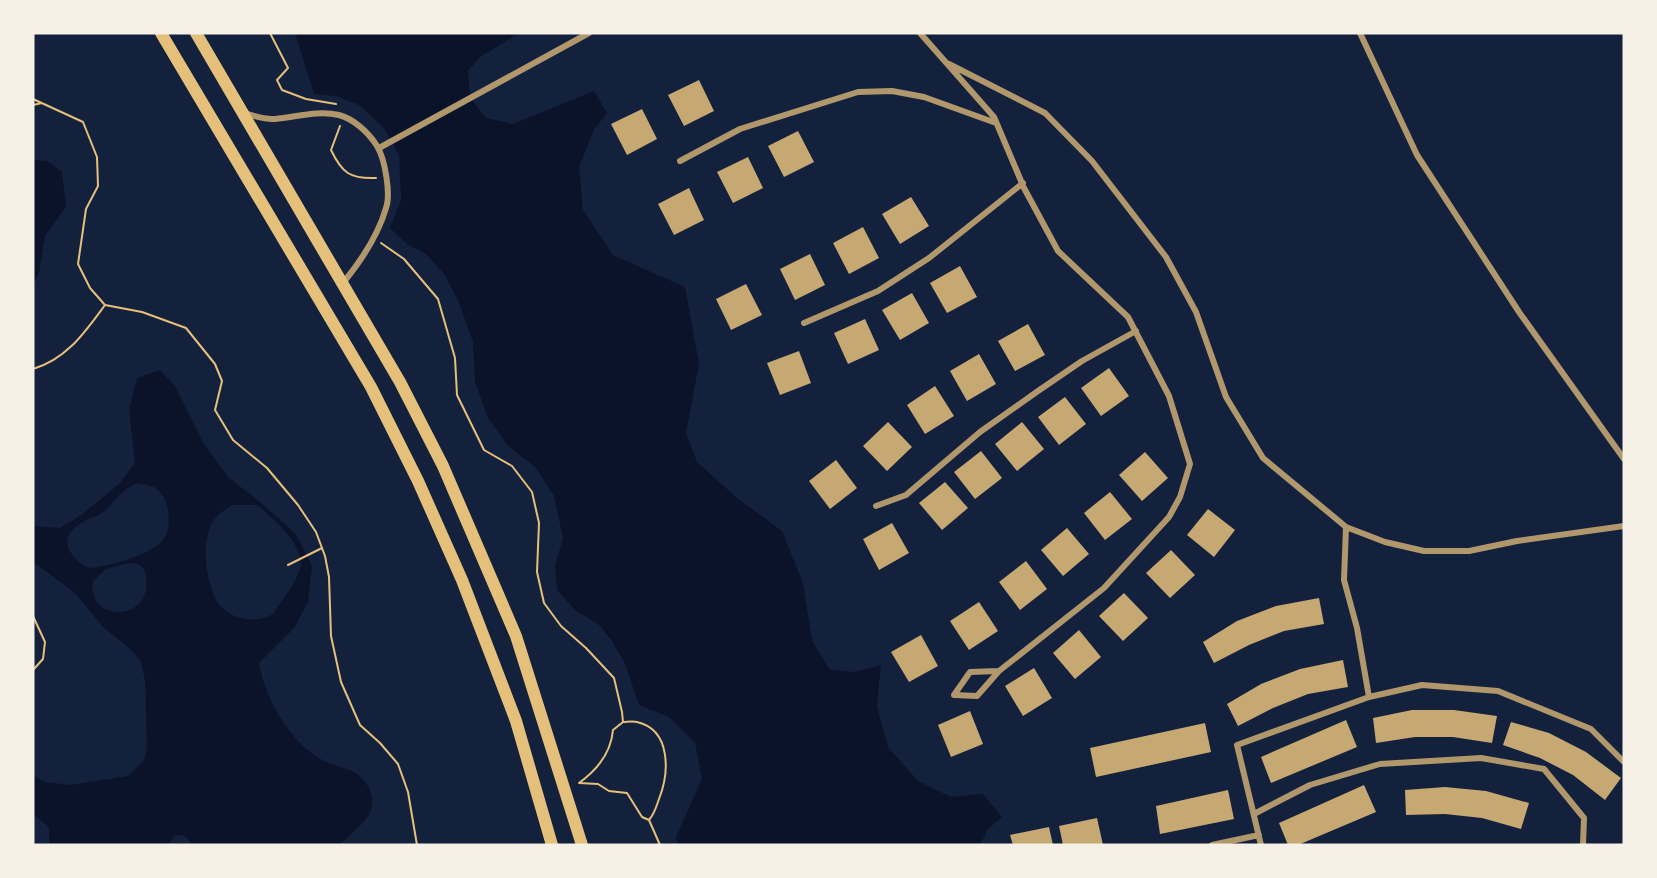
<svg xmlns="http://www.w3.org/2000/svg" width="1657" height="878" font-family="'Work Sans',sans-serif">
  <rect width="100%" height="100%" fill="#14213d"/>
  <path fill="#0b132b" fill-rule="evenodd" d="M295 33H519L480 57 468 71 470 97 486 118 513 124 594 91 607 113 594 130 579 167 583 210 613 255 685 287 699 364 686 433 697 462 737 498 782 531 803 583 812 640 830 670 855 672 881 665 877 706 888 747 918 781 951 797 983 794 1002 817 988 829 980 845H678L676 837 702 779 695 743 669 717 639 705 625 664 612 641 599 625 575 610 557 590 555 566 563 538 554 496 535 467 508 446 488 418 475 382 473 342 458 300 444 274 426 254 407 244 390 228 401 200 399 155 384 128 359 105 336 96 314 94Z
    M33 160 47 161 62 172 66 207 45 236 39 273 33 285Z
    M160 370 175 386 204 444 228 477 259 501 296 534 312 566 308 602 294 628 259 663C264 692 280 723 301 744 307 750 316 757 324 761 332 765 341 767 350 770 369 779 380 801 366 819 358 829 348 837 339 845H192C188 837 182 833 174 836L169 845H49V827L33 814V775L45 782 70 785 128 776 144 760 147 748 145 681 141 661 129 648 104 628 74 592 33 562V526L60 528 80 516 119 484 135 463 129 411 137 378ZM138 483C145 485 154 485 159 491 171 503 173 532 160 543 144 557 110 566 89 568 69 558 56 538 81 523 89 518 99 516 106 510 118 498 121 490 138 483ZM233 505H257C272 517 307 547 300 569 295 585 282 600 273 614 255 625 227 619 216 600 206 580 201 543 212 523 217 515 225 509 233 505ZM130 563C139 563 144 566 146 576 153 623 86 623 93 581L106 569Z"/>
  <path fill="#c6a872" d="M699 80 714 111 684 126 668 95Z
    M642 109 657 139 627 155 611 124Z
    M798 131 814 162 784 177 768 146Z
    M748 157 763 188 733 203 717 172Z
    M689 188 704 220 674 235 658 204Z
    M911 197 929 226 900 244 882 214Z
    M863 227 879 258 849 274 833 243Z
    M810 254 825 285 795 300 780 269Z
    M960 266 977 297 947 313 930 283Z
    M746 284 762 315 731 330 716 299Z
    M912 293 929 323 900 340 882 310Z
    M865 319 879 350 848 364 834 333Z
    M1028 324 1045 355 1015 371 998 341Z
    M799 351 811 383 780 395 767 363Z
    M979 354 996 384 967 401 950 371Z
    M1109 368 1129 396 1101 416 1081 388Z
    M935 386 954 416 925 434 907 405Z
    M1065 397 1086 424 1059 445 1038 417Z
    M888 422 912 447 887 471 863 446Z
    M1022 422 1044 449 1017 471 995 444Z
    M981 451 1002 478 975 499 954 472Z
    M1145 452 1168 478 1142 501 1119 475Z
    M836 460 857 488 830 509 809 481Z
    M945 482 968 508 942 530 919 503Z
    M1110 492 1132 519 1105 540 1084 513Z
    M1208 509 1235 530 1214 557 1187 535Z
    M892 523 909 553 879 570 863 539Z
    M1067 528 1089 554 1063 576 1041 550Z
    M1171 550 1195 575 1170 598 1146 573Z
    M1026 561 1047 589 1020 610 999 582Z
    M1124 593 1148 618 1123 641 1099 616Z
    M1319 598 1324 624 1284 631 1249 645 1214 663 1203 642 1237 621 1276 606Z
    M979 602 998 631 969 650 950 621Z
    M1079 630 1101 657 1075 679 1053 653Z
    M921 635 938 666 909 682 891 652Z
    M1343 660 1348 687 1308 694 1273 708 1238 726 1227 704 1261 684 1300 669Z
    M1034 668 1052 698 1023 716 1005 686Z
    M1412 710H1454L1497 716 1492 743 1453 737H1415L1376 743 1373 718Z
    M970 711 983 744 951 757 938 725Z
    M1346 720 1357 747 1271 783 1261 757Z
    M1511 722 1549 733 1586 752 1621 778 1605 800 1573 775 1540 758 1503 745Z
    M1205 723 1211 752 1096 777 1090 748Z
    M1364 785 1376 812 1298 845H1288L1279 823Z
    M1445 787 1486 791 1529 803 1521 829 1482 818 1445 814 1406 815 1405 790Z
    M1228 790 1234 819 1160 834 1156 806Z
    M1097 818 1103 845H1063L1059 826Z
    M1049 827 1053 845H1013L1010 835Z"/>
  <g fill="none" stroke-linecap="round" stroke-linejoin="round">
    <path stroke="#e5c07b" stroke-width="2" d="M270 33 288 68 277 80 282 90 306 99 336 104
      M33 99 83 122 97 157 98 186 86 209 78 264 90 288 105 305 142 312 186 328 215 364 222 381 215 410 233 440 267 468 298 505 316 532 325 556 329 577 331 636 341 682 360 725 380 743 398 764 408 792 417 845
      M33 105 42 103
      M340 126 331 150C342 173 350 179 376 178
      M381 243 404 259 438 299 455 358 457 395 484 450 512 466 532 492 539 523 537 572 544 603 561 626 586 648 614 678 622 712 623 722
      M33 369C67 359 85 332 105 305
      M288 565 322 548
      M33 616 45 642 43 659 33 670
      M623 722C627 722 633 721 637 722 672 730 669 774 659 799 656 807 655 813 649 820L642 817 627 793 609 791 598 784 579 783C597 770 611 753 613 730Z
      M649 820 660 845"/>
    <path stroke="#b1986c" stroke-width="6" d="M920 33 994 117 1024 188 1058 251 1128 317 1169 396 1190 464 1180 497 1169 517 1104 588 999 671 977 696 954 695 970 672 999 671
      M1360 33 1417 155 1519 312 1624 459
      M949 64 1045 113 1092 161 1166 257 1196 312 1226 397 1263 458 1346 527 1385 542 1424 551H1469L1517 541 1624 526
      M244 113C254 116 265 120 275 119 297 117 317 110 339 115 354 119 369 133 377 146 385 159 391 194 386 208 378 236 361 261 343 283
      M379 148 589 33
      M680 161 740 129 858 92 892 91 924 97 996 123
      M804 323 878 291 929 258 1023 183
      M876 506 906 495 980 432 1038 391 1082 361 1136 331
      M1369 697 1422 685 1498 691 1591 729 1624 762
      M1254 814 1310 785 1380 764 1481 758 1544 769 1584 818 1583 845
      M1212 845 1259 835
      M1261 845 1237 745 1369 697 1357 628 1344 580 1346 527"/>
    <path stroke="#e5c07b" stroke-width="12" d="M161 33 371 387 418 481 462 580 516 721 552 845
      M196 33 400 382 443 466 516 636 582 845"/>
  </g>
  <rect width="1657" height="878" fill="none" stroke="#f6f1e7" stroke-width="69"/>
</svg>
